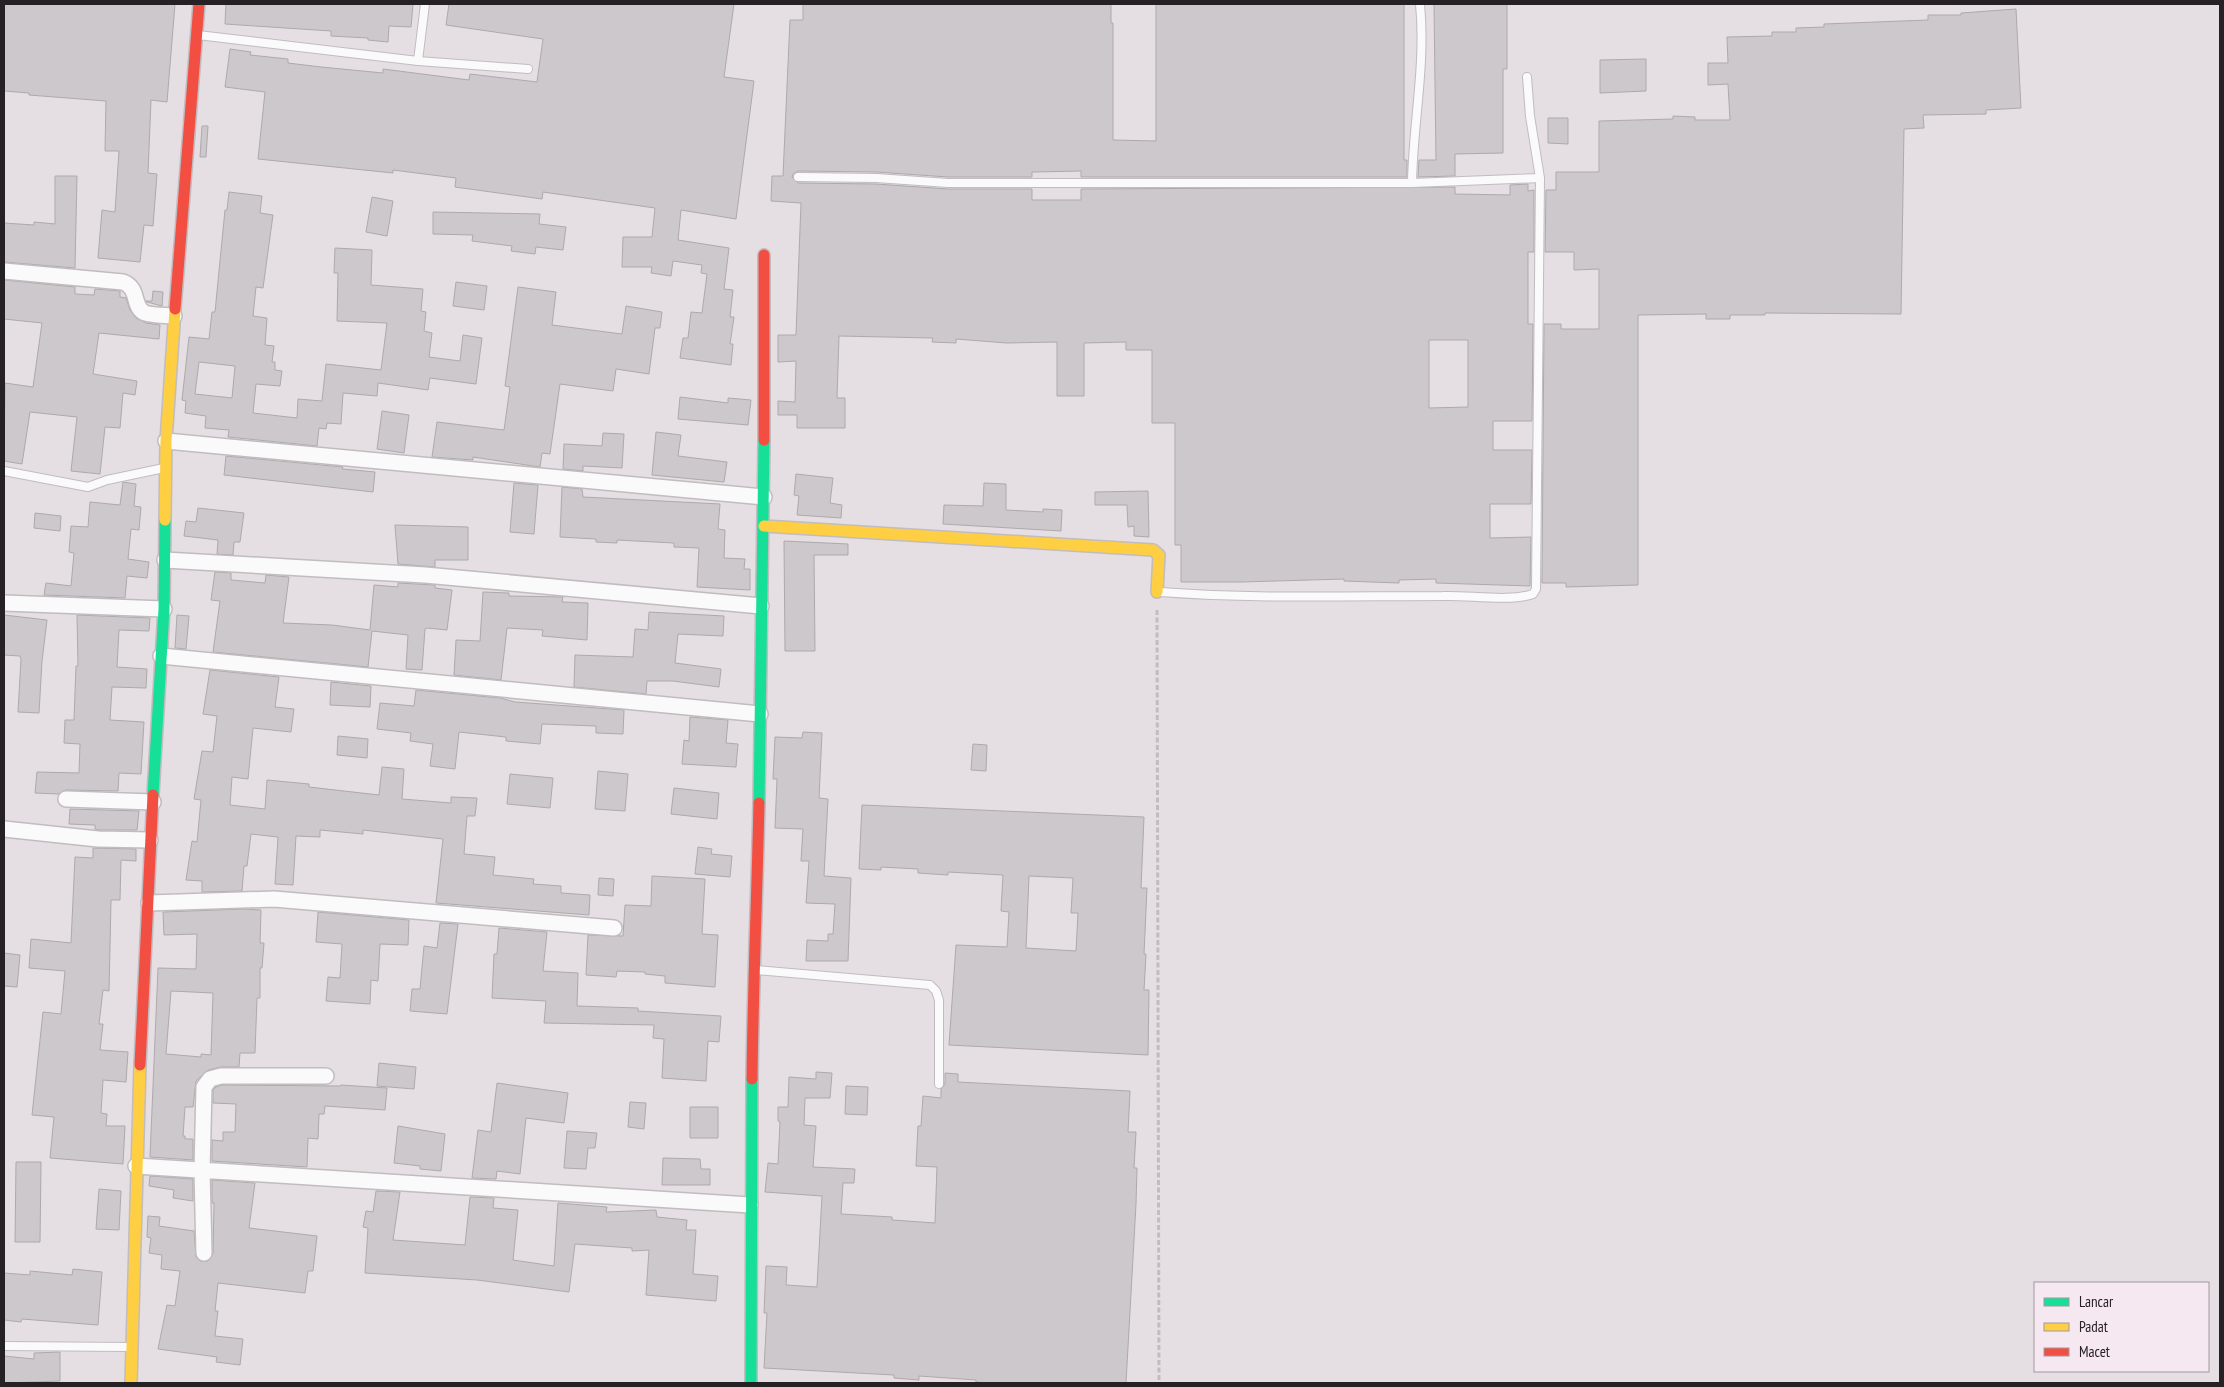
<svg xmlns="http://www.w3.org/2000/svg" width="2224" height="1387" font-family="'PT Sans Narrow',sans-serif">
  <rect width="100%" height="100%" fill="#e5dee3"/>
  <path fill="#cdc8cc" stroke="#aea9ad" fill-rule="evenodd" d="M4 4H175L167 102 151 100 148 173 157 174 153 226 144 225 140 262 98 258 102 210 115 212 119 151H105L106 101 29 95V93L4 91Z
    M226 4H413L411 27 389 26 388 42 368 40V38L331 36V31L225 24Z
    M449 4H734L724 77 754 81 736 219 681 210 678 240 729 248 724 289 733 290 730 317H734L730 344H733L731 365 680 358 683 338H688L691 312 702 313 707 274 701 273 702 265 673 261 671 276 651 273 652 267H622L623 237H652L655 208 543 192 542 199 455 187 456 178 393 170V173L258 159 265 92 225 87 230 49 251 52 250 55 288 59V63L321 67 383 73V69L469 80 470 74 537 82 543 39 446 25Z
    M803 4H1111V23H1113V140L1156 141V4H1404V160H1407V177H1081V171L1032 172V177H948L876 172 798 171 793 174 792 177 798 183 876 184 948 189H1032V200H1081V189L1455 187V194L1510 195V185L1528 184V191L1534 190V252H1528V324H1533L1532 421H1493V450H1532L1531 504H1490V538L1531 537 1530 586 1436 583V579L1399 580V583L1344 581V579L1242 582H1181V545H1175V423H1152V350H1126V342L1084 343V396H1057V342L1007 343 956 339V343L932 342 933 338 839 336 837 398H845V428H797V415H778V401L795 402 796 361 778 362V335H796L801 203 771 201 772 176H783L790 20H803ZM1429 340H1468V407L1429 408Z
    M1434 4H1507V69H1503V153L1455 154V176L1418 177 1419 160H1436Z
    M2016 9 2021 108 1986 110V114L1923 115 1924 128 1904 129 1901 314 1765 313V315H1730V319H1706V314L1638 315V585L1566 587V583H1542L1544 324H1561V329H1599V269L1574 270V252H1545L1546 190H1556V172H1599V121L1673 119V116L1695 117V120H1730L1728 84 1708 85V63H1728L1727 37 1772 36V32H1796V28L1824 27V24L1928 20V15H1961V13Z
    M1646 59V91L1600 93V60Z
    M1548 118H1568V144L1548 143Z
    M202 126H208L206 157H200Z
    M55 176H77L75 268 4 262V223L34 225V222L55 224Z
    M229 192 262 196 260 213 273 215 263 288 256 287 253 316 267 318 265 345 274 346 272 362H275V370L282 371 280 386 256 384 253 413 297 418 298 399 322 401 326 364 381 370 387 323 337 321 338 273H334L335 248 372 250 371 285 423 289 421 311 426 312 424 331 432 333 429 357 460 361 463 335 482 338 476 384 430 378 428 390 378 383 377 396 343 393 341 424 327 423 326 429 319 428 317 446 228 437 229 430 205 428 206 416 185 413 186 401 182 400 189 337 209 339 212 312H215L225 210H227ZM199 362 235 366 232 398 195 394Z
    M372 197 393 201 387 236 366 232Z
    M433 212 540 214 539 224 566 227 563 250 536 247 535 254 511 251 512 246 472 241 473 235 433 234Z
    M4 280 75 287V294L94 295 95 289 120 291V297L126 298 130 310 136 318 146 323 160 325 159 339 99 333 93 374 137 381 135 395 123 393 120 428 105 427 100 474 71 471 77 417 30 412 22 464 4 461 5 383 33 387 42 323 4 319Z
    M456 282 487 286 484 310 453 306Z
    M518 287 556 292 552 325 622 334 626 306 662 312 660 328H655L649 374 616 369 613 391 560 384 550 454 542 453 540 467 473 457V460L432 457 437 422 504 430 510 387 505 386Z
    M153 291 163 292 162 306 147 302 146 301H152Z
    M680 397 728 403V398L751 400 748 425 678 419Z
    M382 411 409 415 404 453 377 449Z
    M656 432 681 435 678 456 727 462 724 482 652 475Z
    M603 433 624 434 622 468 583 466V471L563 469 564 444 602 446Z
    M226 456 343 467 342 469 375 472 373 492 224 475Z
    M796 474 833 478 830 503 842 505 841 518 797 515 799 496 794 495Z
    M123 482 136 484 134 506 141 507 139 530 131 529 128 559 149 562 147 578 127 576 125 598 44 595 46 583 71 586 74 553 69 552 71 526 88 527 90 502 120 505Z
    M514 483 538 485 534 534 510 532Z
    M984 483 1006 484V510L1043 512V509L1062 510 1061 531 943 524 944 505 983 506Z
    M562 487 582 489 583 497 720 504 718 529 725 530 724 558 745 559 744 569H750V590L697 587 699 548 674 547V543L617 540V543L596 542V539L560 537Z
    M1148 491 1149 537 1134 536V526L1128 527 1127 505H1095V492Z
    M198 508 244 513 240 542H234L233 555 217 554 218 540 184 536 186 521 196 522Z
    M35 513 61 516 60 531 34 528Z
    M395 525 468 527V560H435V567L398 564Z
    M784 541 848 544V555H814L815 651H785Z
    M215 572 231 573V580L265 583 266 575 289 577 283 623 332 625 370 630 374 585 398 587V583L435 585V588L452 590 447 630 427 628 425 629 422 670 406 669 408 635 372 631 368 667 213 652 220 601 211 600Z
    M483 592 509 593V596L563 597 562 602 588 603 587 640 542 636 543 630 507 628 501 680 454 675 456 640 480 641Z
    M649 612 724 616 723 636 678 634 675 663 721 669 719 687 673 681H647L646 694 574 687 575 655 633 657 635 629 648 630Z
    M4 615 47 620 42 661 39 713 18 712 21 659 20 656 4 655Z
    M77 615 150 618 149 631 119 630 117 667 147 669 146 688 112 687 110 720 144 722 141 774 119 773 118 791 66 790 58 794 35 793 37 772 79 773 80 744 64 743 65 720H74L76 666H78Z
    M177 615 189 616 186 649 175 648Z
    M210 670 279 677 275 707 294 709 291 732 253 728 248 779 232 777 230 805 265 809 267 780 309 784V787L379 795 382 767 404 769 402 799 451 803V797L477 798 475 816H467L464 854 495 857 493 875 534 879 533 884 561 886V893L590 895 589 915 436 903 443 839 363 830V834L320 830V837L296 836 293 885 275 884 278 837 251 834 247 866H244L242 891 202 892V881L186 880 192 841 197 842 201 800 194 799 202 751 213 752 217 716 203 714Z
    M331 682 371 686 370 707 330 705Z
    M416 690 500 698 515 702 624 710 623 734 596 733V726L542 724 540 744 506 741V737L459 732 455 769 430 766 433 744 410 741 411 733 377 729 380 703 414 706Z
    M690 717 728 720 726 743 738 744 736 767 682 764 684 740 689 741Z
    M803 732 822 733 819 798 828 799 824 876 851 878 848 961H806L807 940 828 941V934H833L835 904 806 903 809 861H801L803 829 775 828 777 779H773L775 737 802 738Z
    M338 736 368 739 367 758 337 755Z
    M973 744 987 745 986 771 971 770Z
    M598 771 628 774 625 811 595 809Z
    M510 774 553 778 550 808 507 804Z
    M674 788 719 793 717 819 671 814Z
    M862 805 1144 817 1141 888H1147L1144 954H1146L1144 990H1149L1148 1055 949 1045 956 945 1007 947 1009 912 1001 911 1003 875 948 872V875L918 873V869L881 867V870L859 869ZM1029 876 1073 878 1071 913H1078L1076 951 1026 948Z
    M70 809 139 811 137 830H99L95 829V825L69 824Z
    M698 847 712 849 711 854 732 856 730 877 695 874Z
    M93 848 136 849V861L121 860 120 900H111L109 991 103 990 99 1024H103L100 1050 128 1052 126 1082 103 1080 101 1113 107 1114 106 1126H125L123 1164 50 1158 54 1117 32 1115 43 1012 61 1014 65 971 29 968 31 939 71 943 75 857 93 858Z
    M652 876 705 879 702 934 718 935 715 987 665 983V976L645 974V972L617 971 616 977 586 975 588 935 623 936 625 905 651 906Z
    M599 878 614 879 613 896 598 895Z
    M244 909 261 910 260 943H264L262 968H260V998H257L255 1053H240L239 1067H221L208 1070 196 1081 193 1107H185L183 1136H185V1139H193V1160L150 1157 158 968 196 969 197 934 164 935 163 912ZM171 991 213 993 211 1055 201 1054V1057L166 1054Z
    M318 912 409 920 408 945 380 944 378 981 371 980 370 1004 326 1001 328 977 340 978 342 944 316 942Z
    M440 923 458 924 447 1014 410 1011 412 989H420L424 946 437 948Z
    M499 928 547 932 543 971 578 973 577 1006 638 1008V1011L721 1016 719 1042 708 1041 706 1081 662 1078 664 1039 653 1038 654 1025 544 1023 546 1001 492 998 494 954H497Z
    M4 953 20 955 17 987 4 986Z
    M379 1063 416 1067 414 1089 377 1086Z
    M816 1072 832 1073 830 1098H805L804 1125 816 1126 813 1167 855 1169 854 1183H843L841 1214 892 1217V1220L935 1223 937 1167 916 1166 918 1126H921L923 1096 941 1098V1089L945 1084V1073L958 1074V1082L1130 1091 1128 1132H1136L1134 1168H1137L1136 1204 1126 1383H989L976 1382V1380L919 1376V1380L894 1378V1375L764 1368 767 1313H764L766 1266 787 1267 786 1285 817 1287 822 1196 765 1192 768 1163 778 1164 780 1122 778 1121V1107H788L789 1077 816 1079Z
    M497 1083 568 1093 564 1123 526 1118 520 1174 497 1171 496 1179 472 1178 478 1130 491 1132Z
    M222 1085 341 1086V1085L387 1088 385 1110 325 1106 324 1114H319L318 1139 308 1138 307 1167 212 1161V1140L223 1141V1132H235L236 1104 213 1103V1090L216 1087Z
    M846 1086 868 1087 867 1115 845 1114Z
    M630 1102 646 1103 644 1129 628 1127Z
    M690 1107H718V1138H690Z
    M398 1126 445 1134 441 1171 420 1169V1166L394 1163Z
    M567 1131 597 1133 595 1148H588L586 1169 564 1168Z
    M663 1158 700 1159 701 1169H710V1185H662Z
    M16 1162H41L40 1242H15Z
    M150 1176 193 1179V1201L173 1198 174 1190 149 1186Z
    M212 1180 255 1183 249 1228 317 1236 313 1271H308L305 1293 218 1283 215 1311H218L215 1336 243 1339 240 1365 216 1362 217 1357 158 1349 167 1305 175 1306 180 1271 161 1269 162 1255 149 1253 151 1238 147 1237 148 1216 160 1217 159 1226 194 1231 196 1257 200 1261H208L213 1253 214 1203H212Z
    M99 1189 121 1191 119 1230 96 1229Z
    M376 1191 400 1192 393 1240 465 1245 470 1197 494 1198 493 1208 518 1210 513 1260 554 1266 558 1203 607 1207 606 1212 656 1210 657 1217 687 1220 686 1230H696L693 1274 718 1276 716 1301 646 1295 649 1250 632 1251V1248L575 1244 569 1292 477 1280 365 1273 368 1228 363 1227 366 1211 373 1212Z
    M73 1269 102 1272 98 1325 22 1319 21 1322 4 1320V1273L30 1275V1271L72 1275Z
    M60 1352V1381L4 1383V1356L34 1359V1353Z"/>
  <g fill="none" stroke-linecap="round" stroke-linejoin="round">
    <g stroke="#c1bcc0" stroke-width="10">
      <path id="lane" d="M198 35 418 61 528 69
        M418 61 425 4
        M1527 77 1530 116 1540 178
        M798 177 876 178 948 183H1412L1540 178 1536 589 1533 594C1510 602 1469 595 1443 596 1348 596 1254 599 1160 592
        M1412 183C1413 123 1426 64 1420 4
        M4 471 88 487 107 480 164 468
        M755 970 930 985 936 991 939 1000V1084
        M4 1346 129 1347"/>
    </g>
    <g stroke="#c1bcc0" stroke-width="18">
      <path id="street" d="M4 271 123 282C140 288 132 308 145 313 154 316 165 315 174 316
        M166 441 764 497
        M165 560 425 575 761 606
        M4 603 164 609
        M161 656 760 714
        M66 799 153 802
        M4 829 98 839 150 840
        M149 903 274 899 614 928
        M136 1166 750 1205
        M204 1253 202 1171 204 1087 210 1079 221 1076H326"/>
    </g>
    <g stroke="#c1bcc0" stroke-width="14">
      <path id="fast" d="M153 795 164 609 165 520
        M759 803 764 440
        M751 1383 752 1079"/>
    </g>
    <g stroke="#c1bcc0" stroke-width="14">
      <path id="slow" d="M165 520 166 441 175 309
        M764 526 1153 550 1159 555 1157 592
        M131 1383 140 1065"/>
    </g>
    <g stroke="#c1bcc0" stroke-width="14">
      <path id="jam" d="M764 255V440
        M175 309 199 4
        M140 1065 153 795
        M752 1079C753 987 757 896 759 803"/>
    </g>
    <path stroke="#c1bdbf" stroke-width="3" stroke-dasharray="5 2.5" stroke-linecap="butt" d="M1157 610 1159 1383"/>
    <use href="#lane" stroke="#fbfafb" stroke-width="8"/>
    <use href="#street" stroke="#fbfafb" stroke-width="15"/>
    <use href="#fast" stroke="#16e098" stroke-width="11"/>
    <use href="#slow" stroke="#ffcf43" stroke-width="11"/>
    <use href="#jam" stroke="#f24e42" stroke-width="11"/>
  </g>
  <rect width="2224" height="1387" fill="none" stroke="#262124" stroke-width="10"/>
  <rect x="2034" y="1282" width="175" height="90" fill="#f5e8f1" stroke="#a2989f"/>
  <rect x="2044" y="1298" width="25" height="8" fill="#16e098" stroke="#a2989f"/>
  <text x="2079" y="1307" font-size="15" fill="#262124">Lancar</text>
  <rect x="2044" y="1323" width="25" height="8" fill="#ffcf43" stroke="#a2989f"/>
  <text x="2079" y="1332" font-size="15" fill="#262124">Padat</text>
  <rect x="2044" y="1348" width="25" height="8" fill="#f24e42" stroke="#a2989f"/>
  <text x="2079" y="1357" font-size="15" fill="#262124">Macet</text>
</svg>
